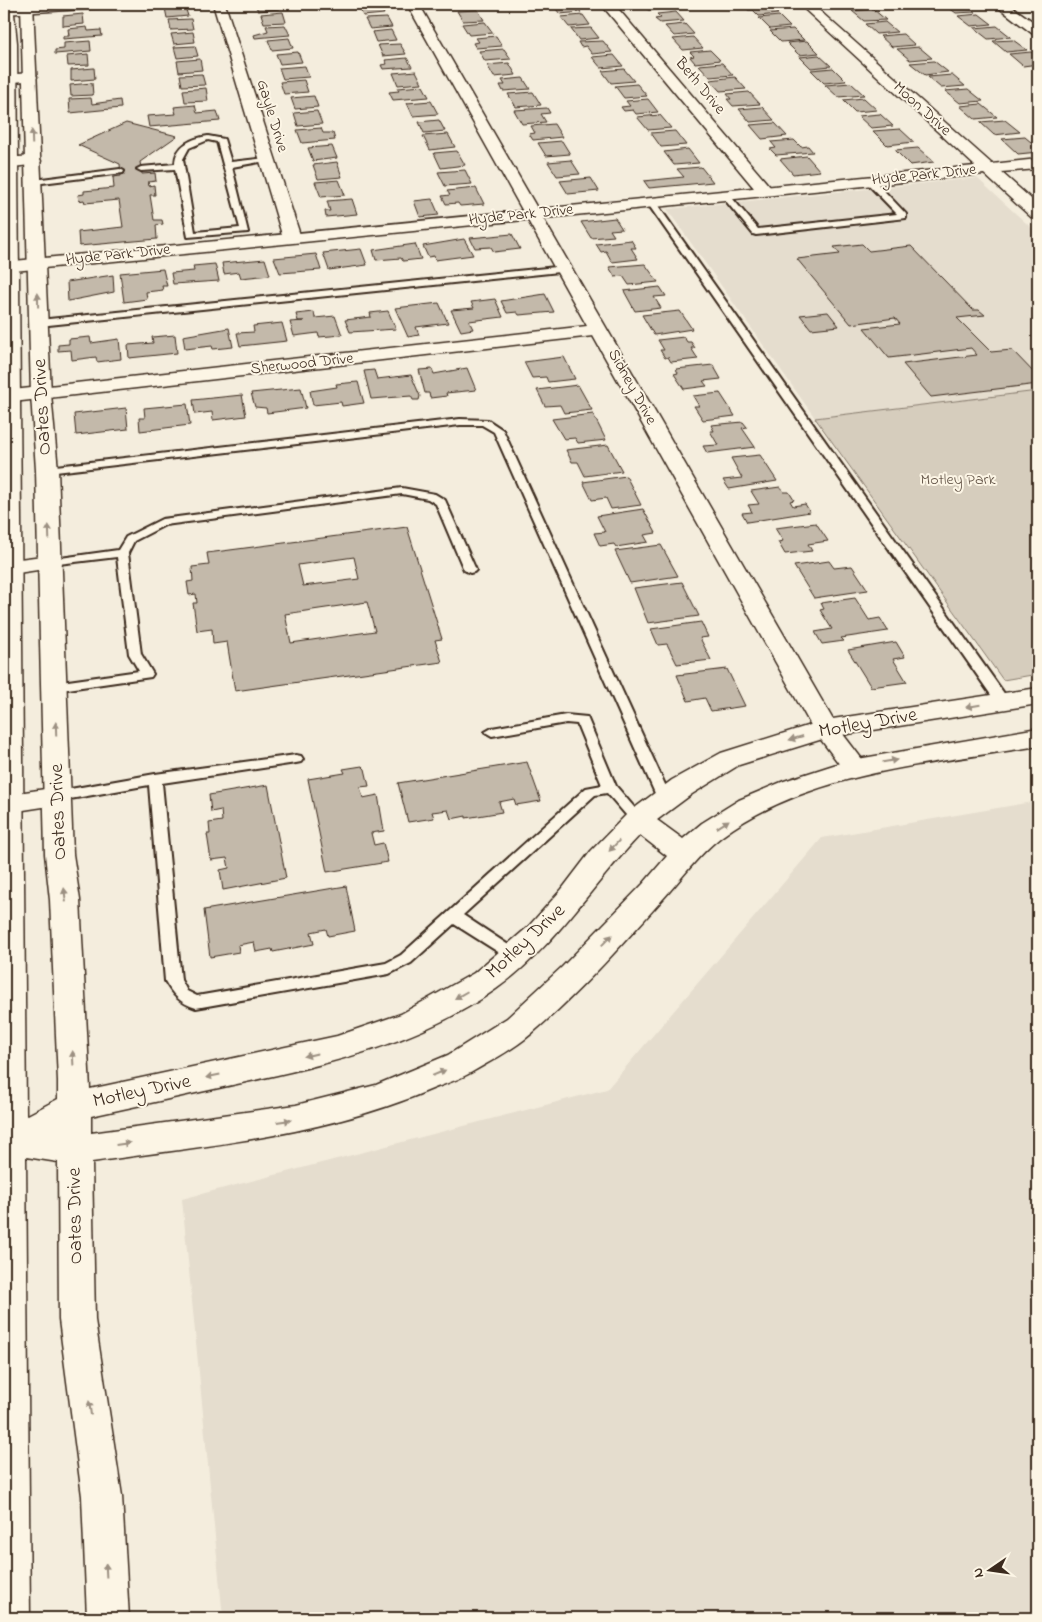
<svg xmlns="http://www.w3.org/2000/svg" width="1042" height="1622" font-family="'Indie Flower',sans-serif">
  <rect width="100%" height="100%" fill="#f4eddd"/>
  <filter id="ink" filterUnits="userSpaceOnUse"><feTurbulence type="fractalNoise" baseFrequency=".02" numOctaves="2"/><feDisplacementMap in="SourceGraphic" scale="10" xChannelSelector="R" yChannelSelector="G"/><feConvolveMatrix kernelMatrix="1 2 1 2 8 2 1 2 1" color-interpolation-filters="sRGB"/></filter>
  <g filter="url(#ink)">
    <path fill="#e5ddce" d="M977 178 1038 234V391L815 418 667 209Z
      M1038 801V1618H223L182 1199 607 1089 822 838Z"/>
    <path fill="#d6cdbd" stroke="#887c6e" d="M1038 391V674L1003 680 815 418Z"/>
    <path fill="#c3b9aa" stroke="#3b2a1e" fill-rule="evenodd" d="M255 4H278L280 9 258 11Z
      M450 4H475L476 6 452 8Z
      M552 4H574L581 12 560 14Z
      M642 4H665L670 9 648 10Z
      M843 4H866L870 7 848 9Z
      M944 4H964L975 12 956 13Z
      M380 5 384 14 363 16 359 7Z
      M768 5 778 14 759 16 753 10H748L745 6Z
      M185 7 188 16 167 18 165 8Z
      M873 9 886 20 864 21 852 11Z
      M478 10 484 20 463 21 457 11Z
      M283 12 286 22 264 23 261 14Z
      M676 12 684 21 660 23 655 19 661 18 657 14Z
      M83 14 84 24 63 26V16Z
      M979 14 992 24 971 26 958 16Z
      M583 15 590 25 569 27 561 17Z
      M779 16 790 27 770 29 759 18Z
      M387 18 392 27 370 29 365 19Z
      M191 19 193 29 171 30 169 20Z
      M485 22 493 33 469 35 462 24Z
      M885 22 897 32 876 34 865 24Z
      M685 24 694 34 674 36 665 26Z
      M285 25 290 35 255 38 254 35 268 31 266 26Z
      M997 26 1011 37 988 39 974 28Z
      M87 27 88 31 101 30 102 36 63 39V36H69L68 29Z
      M591 28 599 38 579 40 571 29Z
      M793 29 804 40 781 42 770 31Z
      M391 30 396 40 376 42 372 32Z
      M193 32 195 42 174 44 171 34Z
      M903 34 915 45 892 47 880 36Z
      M496 36 502 46 476 48 473 43 479 42 476 38Z
      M693 37 703 48 683 50 673 39Z
      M289 38 293 48 272 50 268 40Z
      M1013 40 1027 50 1006 52 993 41Z
      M90 41 91 51 55 54V50L64 49V43Z
      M603 41 612 52 592 54 586 46 581 47 578 42Z
      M807 41 819 53 799 55 787 43Z
      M400 44 406 54 383 56 378 45Z
      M195 46 198 56 177 58 174 47Z
      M919 47 932 58 910 60 897 49Z
      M504 49 511 59 485 61 479 51Z
      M710 50 720 60 695 63 690 57 694 56 690 52Z
      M298 52 302 62 280 64 276 54Z
      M1031 52 1038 58V64L1023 66 1009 54Z
      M88 54 89 65 68 66 67 56Z
      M614 55 623 66 601 68 592 57Z
      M819 55 831 66 811 68 800 57Z
      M407 58 412 67 383 69 381 65 387 64 385 60Z
      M200 59 202 70 179 72 177 61Z
      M934 61 948 72 925 75 910 63Z
      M509 63 516 75 494 77 487 65Z
      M722 63 733 75 710 77 699 65Z
      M305 66 309 77 283 79 279 68Z
      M94 68 95 79 71 81V70Z
      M833 68 846 81 824 83 811 70Z
      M624 69 634 81 611 83 602 71Z
      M416 71 422 83 398 85 393 73Z
      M202 74 205 85 182 86 180 75Z
      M952 75 965 86 941 88 928 77Z
      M735 77 746 89 720 91 710 80Z
      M523 78 530 89 503 91 500 85H505L502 80Z
      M304 80 308 92 284 94 280 82Z
      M92 83 93 95 71 96 70 85Z
      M851 83 864 95 838 97 825 85Z
      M637 84 647 96 624 98 615 86Z
      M423 86 429 97 393 100 389 92 399 91 397 88Z
      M206 88 208 101 185 102 183 90Z
      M968 89 983 101 960 103 945 91Z
      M533 92 541 105 516 107 508 94Z
      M749 92 760 104 733 106 727 99H731L727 94Z
      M314 96 318 107 295 109 291 98Z
      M91 98 92 104 120 100 121 108 70 113 69 99Z
      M864 98 877 110 855 112 843 100Z
      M648 99 658 112 636 114 633 110 624 111 621 107 630 106 626 101Z
      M431 101 438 114 413 116 407 103Z
      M981 104 997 117 975 119 960 106Z
      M195 105 197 113 217 111 220 121 149 127 147 116 176 114 174 107Z
      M762 107 774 120 750 122 739 109Z
      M547 108 550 113 541 114 546 122 522 124 514 110Z
      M317 111 322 124 298 126 294 113Z
      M880 114 893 126 871 128 858 116Z
      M660 115 671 128 648 130 637 117Z
      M439 120 445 131 424 133 419 122Z
      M1005 120 1020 132 994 135 980 122Z
      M126 123 177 136 140 162 142 174 155 173 156 181 148 182 149 186 154 185 155 195H150L154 220H162L163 224 156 225 157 239 79 246 78 232 123 227 119 200 85 203 84 200 79 201 78 195 84 194V191L114 188 113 177 121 176 120 164 78 145Z
      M775 123 787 136 762 139 750 125Z
      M554 124 562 137 533 140 529 134 535 133 531 126Z
      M321 128 323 133H333L335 140 302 143 297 130Z
      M900 129 914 142 887 145 873 131Z
      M675 131 686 145 661 147 651 133Z
      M448 134 455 147 430 150 423 136Z
      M1025 137 1038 148V152L1018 154 1002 139Z
      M794 140 801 147 808 146 813 152 776 155 770 149 776 148 771 142Z
      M562 141 570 154 546 156 538 143Z
      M332 146 337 158 313 161 308 148Z
      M918 148 934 162 910 165 895 150Z
      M688 149 699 163 674 165 664 152Z
      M457 151 465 165 441 168 434 153Z
      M807 156 820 171 793 174 780 159Z
      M571 160 580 174 557 176 548 162Z
      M337 162 342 177 318 179 313 165Z
      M701 167 713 182 649 188 644 181 684 177 677 169Z
      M465 170 472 184 445 186 438 172Z
      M591 178 599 191 568 194 560 181Z
      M339 180 345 195 321 197 315 182Z
      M476 188 484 204 460 206 458 203 446 204 442 196 450 195 447 191Z
      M352 199 357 214 326 217 325 211H330L327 201Z
      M432 199 439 215 420 217 414 201Z
      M615 218 622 229 610 230 614 236 591 238 581 222Z
      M512 234 520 249 494 252 491 247 475 248 470 238Z
      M464 239 473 255 435 260 434 256 428 257 423 246Z
      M631 240 636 248H631L638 259 612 262 606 251 601 252 596 244Z
      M415 244 421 259 403 261 401 258 376 260 373 250Z
      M862 244 869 251 911 246 973 310H979L985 315 957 318 991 352 1012 350 1038 377V384L931 397 903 364 977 355 971 348 889 358 864 328 900 324 895 318 851 324 797 259 840 254 834 247Z
      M361 249 367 265 329 270 323 253Z
      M316 254 321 270 280 273 274 258Z
      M265 259 270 275 241 278 239 272 224 274 222 263Z
      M215 264 219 281 173 284 171 273 194 271 193 266Z
      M645 264 658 282 629 285 623 276 615 277 609 267Z
      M163 269 167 286H162L163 290 146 292 147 299 124 302 120 273Z
      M113 275 114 292 68 301 67 282Z
      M660 287 666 296 654 297 661 308 635 311 624 291Z
      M545 294 554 312 519 315 517 312 507 313 501 301Z
      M495 299 503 317 469 321 473 329 461 331 451 310 474 308 471 302Z
      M439 303 448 323 416 327 419 335 408 337 395 308Z
      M388 311 396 329 350 332 345 320 371 317 370 313Z
      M680 311 692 329 654 335 642 315Z
      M314 312 315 318 335 316 342 335 319 337 318 333 294 336 290 322 304 321H298L296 314Z
      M828 312 839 326 811 329 800 315Z
      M282 323 287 341 240 346 237 333 254 332 253 326Z
      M229 328 233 347 213 349 212 346 185 349 183 336Z
      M175 335 177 353 129 358 128 345 153 343 152 337Z
      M90 337 91 343 119 339 121 359 97 362 96 357 72 360 71 350 58 351V345L69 344V339Z
      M684 337 687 342H691L695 348H691L698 359 671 362 668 357 665 358 660 350H664L658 340Z
      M564 357 575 379 548 382 546 377 532 378 524 362Z
      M713 365 721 379 703 381 707 386 684 389 674 374 678 373 676 369Z
      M467 368 476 390 446 393 447 396 430 398 429 393H425L419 370 432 369 434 374Z
      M374 370 377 379 411 375 420 396 419 400H413L411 396 371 399 364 371Z
      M358 382 364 403 342 406 341 402 313 405 310 391 337 387 336 384Z
      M578 385 592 410 564 413 560 405 545 406 537 390Z
      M301 388 306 408 267 413 266 408 255 407 251 393Z
      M720 393 735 416 703 420 694 406H699L693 396Z
      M242 395 246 416 213 420 212 412 195 414 193 400Z
      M187 404 190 425 140 431 139 418H145L144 408Z
      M126 408 128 429 76 435 74 414Z
      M593 414 606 440 578 443 575 438 564 439 552 419Z
      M743 422 747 427 742 428 755 447 707 453 703 446 718 445 710 431H714L711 425Z
      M608 445 622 471 585 476 578 462H572L566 450Z
      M760 455 777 481 729 489 723 480 742 478 731 458Z
      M626 476 641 505 611 509 606 498 592 500 583 482Z
      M780 487 784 492H789L794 500 790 501 793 506 805 504 810 512 747 522 742 513 752 512 748 505 759 504 751 491Z
      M643 509 656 533 644 535 648 542 616 547 614 544 600 546 594 533 605 532 597 516Z
      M816 523 828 541 808 544 812 551 785 554 778 542 783 541 775 528Z
      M407 527 442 639 435 640 442 662 235 691 227 642 213 644 212 629 197 631 193 603H197L196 594 189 595 187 582 193 581 192 567 209 565 207 553ZM354 557 359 579 303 586 298 565ZM367 602 375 631 291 643 285 614Z
      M661 545 678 576 630 583 615 551Z
      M829 561 834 568 852 566 868 590 814 598 794 566Z
      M682 582 699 616 648 623 634 588Z
      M855 598 869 620 880 618 888 631 841 638 844 641 822 644 815 632 832 629 820 610 824 609 821 603Z
      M701 622 708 637 700 638 711 660 677 664 667 644 658 645 651 629Z
      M896 642 905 657 893 659 907 682 871 687 848 650Z
      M727 669 745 706 711 711 705 698 688 701 677 675Z
      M527 762 541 801 516 805 514 799 499 802 502 812 466 818V816L451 819 448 810 432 812 434 818 408 822 398 783Z
      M362 766 365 769 369 786 360 787 363 798 378 795 384 831 371 833 374 845 383 843 388 862 327 872 308 779 345 773 343 769Z
      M268 785 286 878 223 890 220 870 229 868 227 858 211 860 207 834H210L209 823 222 821 221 810 211 812 209 795Z
      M346 886 355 931 328 936 326 929 311 932 314 944 273 952 272 949 256 952 254 942 238 945 239 952 210 957 204 910Z"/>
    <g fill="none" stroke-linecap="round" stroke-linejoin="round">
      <g stroke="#3b2a1e" stroke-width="4">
        <path id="service" d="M208 136 224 139 231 162 267 158 271 160 232 167 248 232 188 237 175 169 141 171 137 169 141 167 175 164C175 145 193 138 208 136ZM208 140 217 142 240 228 195 232 183 159 189 148Z
          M120 169 124 171 123 173 34 184 30 182 34 180Z
          M866 178H872L906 214V218L756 235 753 234 721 195 728 193 758 229 897 214 866 182Z
          M648 200H654L1008 699 1009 702 1008 705H998L648 204Z
          M566 266 569 267V271L39 326 34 323 39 320Z
          M460 419 488 420 503 430 672 800 670 803H660L658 800 494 432 482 425H460L47 473 42 470 47 467Z
          M402 488 435 494 445 500 476 570 474 572 470 573 464 570 436 504 428 499 402 494 165 525 134 541 128 553 141 654 153 674 151 677 54 691 48 687 54 683 139 671 129 654 117 557 50 565 46 564V560L118 550 126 537 162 519Z
          M566 715 587 717 616 786 645 820 638 825 633 823 607 793 595 795 463 915 519 952 522 956 519 960 514 962 454 924 411 963 389 974 196 1008C180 1003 173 995 165 981L149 785 59 801 52 796 59 791 155 774 296 755 301 756 303 759 301 762 296 763 162 783 181 980 187 991 197 996 386 963 401 955 586 788 602 785 577 724 566 723 492 736 485 732 492 728Z"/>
      </g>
      <g stroke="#3b2a1e" stroke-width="3">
        <path id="minor" d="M213 4H225L301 238 298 242H286L283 238Z
          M407 4H419L836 725 868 767 864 773 855 776 846 773 813 729 593 336 4 403V391L587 326Z
          M601 4H614L771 188 773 191 771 194H759Z
          M994 4H1008L1038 25V35L1033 34Z
          M30 73 35 74 37 77 35 80 4 83V75Z
          M33 156 39 158 41 161 39 164 4 168V158Z
          M50 555 58 557 61 562 58 567 4 575V561Z
          M59 787 69 789 73 796 69 803 4 813V795Z"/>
      </g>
      <g stroke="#3b2a1e" stroke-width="3">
        <path id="tertiary" d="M52 4H105L99 8 4 14V8L8 7Z
          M799 4H812L992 164 1038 159V169L1001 172 1038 205V219L1032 218 984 174 4 272V262L975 166Z"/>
      </g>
      <g stroke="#3b2a1e" stroke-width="3">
        <path id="secondary" d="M4 4H13L17 43 26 1116 58 1099V1081L50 900 45 854 36 470 31 394 21 4H33L51 394 58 470 73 854 80 900 90 1089 337 1036 401 1014 474 973 528 927 562 889 591 851 628 813 672 780 721 753 826 720 1038 688V704L829 737 739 765 692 794 657 820 683 839 702 823 739 800 784 781 846 761 1038 728V746C933 764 809 771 721 837 698 855 682 878 662 900 621 946 578 994 531 1034 514 1049 491 1061 472 1072 460 1079 445 1084 432 1089 324 1136 208 1145 92 1162L95 1320 122 1496 129 1618H87L82 1496 59 1320 58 1162 26 1157 30 1618H4ZM640 835 667 856 643 884 562 967 507 1018 448 1055 376 1085 296 1105 91 1133V1116C143 1105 194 1093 246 1082 335 1062 420 1043 496 989 554 948 591 886 640 835Z"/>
      </g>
      <use href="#service" fill="#fcf5e5" fill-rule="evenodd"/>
      <use href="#minor" fill="#fcf5e5" fill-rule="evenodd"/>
      <use href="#tertiary" fill="#fcf5e5" fill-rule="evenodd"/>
      <use href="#secondary" fill="#fcf5e5" fill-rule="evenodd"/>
    </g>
    <defs><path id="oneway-solid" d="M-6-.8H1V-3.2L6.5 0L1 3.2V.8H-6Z" transform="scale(1.25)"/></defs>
    <g fill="#9c9082">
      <use href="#oneway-solid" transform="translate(32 137) rotate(-92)"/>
      <use href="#oneway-solid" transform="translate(38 300) rotate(-91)"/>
      <use href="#oneway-solid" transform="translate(49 532) rotate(-92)"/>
      <use href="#oneway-solid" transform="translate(973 706) rotate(171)"/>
      <use href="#oneway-solid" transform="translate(56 729) rotate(-92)"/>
      <use href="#oneway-solid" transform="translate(796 738) rotate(164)"/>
      <use href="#oneway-solid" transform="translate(890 761) rotate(-9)"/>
      <use href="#oneway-solid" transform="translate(723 824) rotate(-33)"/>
      <use href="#oneway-solid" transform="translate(614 846) rotate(133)"/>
      <use href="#oneway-solid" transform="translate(65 895) rotate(-97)"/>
      <use href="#oneway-solid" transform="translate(607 940) rotate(-46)"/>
      <use href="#oneway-solid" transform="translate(461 995) rotate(150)"/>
      <use href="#oneway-solid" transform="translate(311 1055) rotate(167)"/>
      <use href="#oneway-solid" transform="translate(73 1058) rotate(-93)"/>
      <use href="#oneway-solid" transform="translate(439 1073) rotate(-23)"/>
      <use href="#oneway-solid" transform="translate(213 1076) rotate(168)"/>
      <use href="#oneway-solid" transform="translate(284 1121) rotate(-8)"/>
      <use href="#oneway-solid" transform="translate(123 1144) rotate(-8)"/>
      <use href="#oneway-solid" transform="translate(90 1408) rotate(-98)"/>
      <use href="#oneway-solid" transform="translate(106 1570) rotate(-93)"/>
    </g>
  </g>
  <g text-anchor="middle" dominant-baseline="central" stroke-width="4" stroke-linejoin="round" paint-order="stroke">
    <g font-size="16" fill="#3b2a1e" stroke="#fcf5e5">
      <text transform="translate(700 86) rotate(50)">Beth Drive</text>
      <text transform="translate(922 109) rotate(42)">Moon Drive</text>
      <text transform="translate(272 116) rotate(73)">Gayle Drive</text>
      <text transform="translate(924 175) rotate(-6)">Hyde Park Drive</text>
      <text transform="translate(521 215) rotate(-6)">Hyde Park Drive</text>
      <text transform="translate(118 255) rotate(-6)">Hyde Park Drive</text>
      <text transform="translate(302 364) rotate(-6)">Sherwood Drive</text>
      <text transform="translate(632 387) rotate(61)">Sidney Drive</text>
    </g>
    <g font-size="16" fill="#625346" stroke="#fcf5e5">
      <text x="958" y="480">Motley Park</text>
    </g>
    <g font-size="20" fill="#3b2a1e" stroke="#fcf5e5">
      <text transform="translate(43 407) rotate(-93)">Oates Drive</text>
      <text transform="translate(868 724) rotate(-10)">Motley Drive</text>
      <text transform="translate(59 812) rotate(-92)">Oates Drive</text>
      <text transform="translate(526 942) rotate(-43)">Motley Drive</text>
      <text transform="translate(142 1092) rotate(-12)">Motley Drive</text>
      <text transform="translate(76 1216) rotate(-91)">Oates Drive</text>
    </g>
  </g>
  <rect width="1042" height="1622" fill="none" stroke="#fcf5e5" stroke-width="20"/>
  <rect x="10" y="10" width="1022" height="1602" fill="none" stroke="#3b2a1e" stroke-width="2" filter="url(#ink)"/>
  <g transform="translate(990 1570) rotate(257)" stroke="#fcf5e5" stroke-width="4" paint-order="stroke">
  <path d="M0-4L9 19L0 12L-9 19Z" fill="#3b2a1e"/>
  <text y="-8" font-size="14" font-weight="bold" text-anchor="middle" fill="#3b2a1e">N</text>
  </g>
</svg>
